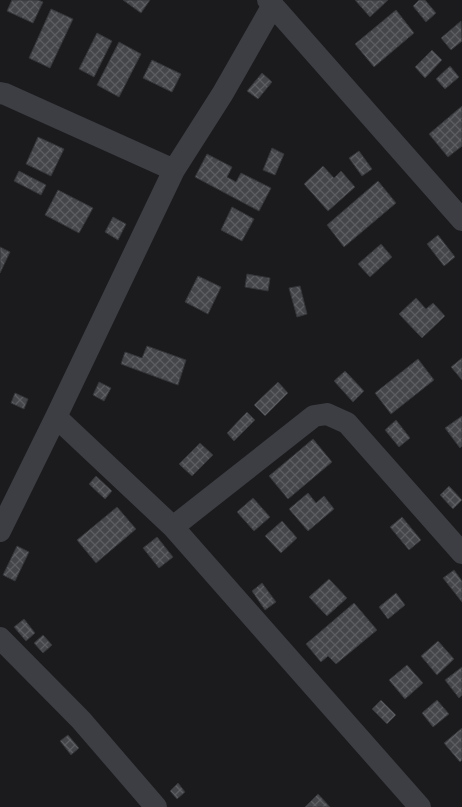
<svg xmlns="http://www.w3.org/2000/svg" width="462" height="807" font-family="Helvetica,sans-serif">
  <defs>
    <pattern id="building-cross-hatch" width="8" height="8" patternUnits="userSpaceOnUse" patternTransform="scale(1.25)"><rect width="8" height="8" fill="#45464a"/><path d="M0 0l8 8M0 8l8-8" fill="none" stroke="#5d5e62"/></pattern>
  </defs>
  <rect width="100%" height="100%" fill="#1b1b1d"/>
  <path fill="url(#building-cross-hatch)" stroke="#353639" d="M12 0H38L43 2 33 23 7 11Z
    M123 0H150L141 13Z
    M355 0H388L370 17Z
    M419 0H425L436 13 426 22 413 6Z
    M51 9 73 19 50 68 29 58Z
    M396 10 414 33 374 67 355 44Z
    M461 21 462 41 451 50 441 38Z
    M97 33 112 41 94 77 79 69Z
    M119 42 141 54 119 97 97 85Z
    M432 50 442 60 425 78 415 67Z
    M152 60 181 74 172 92 143 78Z
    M450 66 459 77 445 89 436 79Z
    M262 73 272 82 258 99 247 91Z
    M462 106V146L448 157 429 134Z
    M38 137 64 149 51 176 26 164Z
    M272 148 284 154 275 175 263 170Z
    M359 151 372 169 362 176 349 158Z
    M207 154 232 167 227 177 236 182 241 173 271 188 259 211 195 177Z
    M323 166 334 178 341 171 355 187 328 211 304 184Z
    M19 171 46 185 41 195 14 181Z
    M378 181 396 203 344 247 327 225Z
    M58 190 93 208 79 233 45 215Z
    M232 207 254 219 242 241 221 230Z
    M113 217 126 224 118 240 105 232Z
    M438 235 455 257 444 266 427 244Z
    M381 244 392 257 370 277 358 264Z
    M0 247 10 252 0 273Z
    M247 274 270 278 268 291 245 287Z
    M198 276 221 287 208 314 185 302Z
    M300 286 307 314 297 317 289 288Z
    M416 298 426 309 433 303 445 316 422 338 399 314Z
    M147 346 186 360 178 385 121 364 125 352 142 358Z
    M462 358V380L451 367Z
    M418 359 434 380 391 414 375 393Z
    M345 371 364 391 353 402 334 381Z
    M99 382 111 388 104 401 93 395Z
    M278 382 288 393 265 416 254 405Z
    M15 393 28 399 24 409 11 403Z
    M247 412 255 420 234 441 227 433Z
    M462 416V446L460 448 445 428Z
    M396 420 410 438 399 447 385 430Z
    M313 439 332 462 288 499 269 476Z
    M200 443 213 455 192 476 179 464Z
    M96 476 112 491 105 499 89 484Z
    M449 486 462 500 453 509 440 495Z
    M308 493 316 503 324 496 334 509 308 531 289 509Z
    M253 498 270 517 254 531 237 512Z
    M117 507 136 529 96 563 77 540Z
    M402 517 421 540 409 550 390 527Z
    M282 521 297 538 281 553 265 536Z
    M157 537 173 557 159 568 143 548Z
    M17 546 29 552 15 581 3 575Z
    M454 570 462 581V602L443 578Z
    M329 579 347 598 327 616 309 597Z
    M262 583 276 602 265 610 252 591Z
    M396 593 405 605 388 619 379 607Z
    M354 603 377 630 336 664 328 656 321 662 306 644Z
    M24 619 35 633 26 641 14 627Z
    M43 635 52 645 43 653 34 643Z
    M438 641 454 659 437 675 421 656Z
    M407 665 423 683 405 699 389 680Z
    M462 667V695L459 698 445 680Z
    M381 700 396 715 387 724 372 709Z
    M437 700 449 714 433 727 422 713Z
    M462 728V760L460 762 444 743Z
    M68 735 79 748 71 755 60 741Z
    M178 783 185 792 177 799 170 791Z
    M318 794 330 807H305Z"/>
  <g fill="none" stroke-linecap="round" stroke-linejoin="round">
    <path stroke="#3c3e43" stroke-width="22" d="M268 0 462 220
      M0 93 5 94 174 170
      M56 417 173 527 420 807
      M173 527 314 416 327 414 347 423 462 553
      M0 531 56 417 174 170 223 93 273 5
      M0 638 81 720 156 807"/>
  </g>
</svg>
